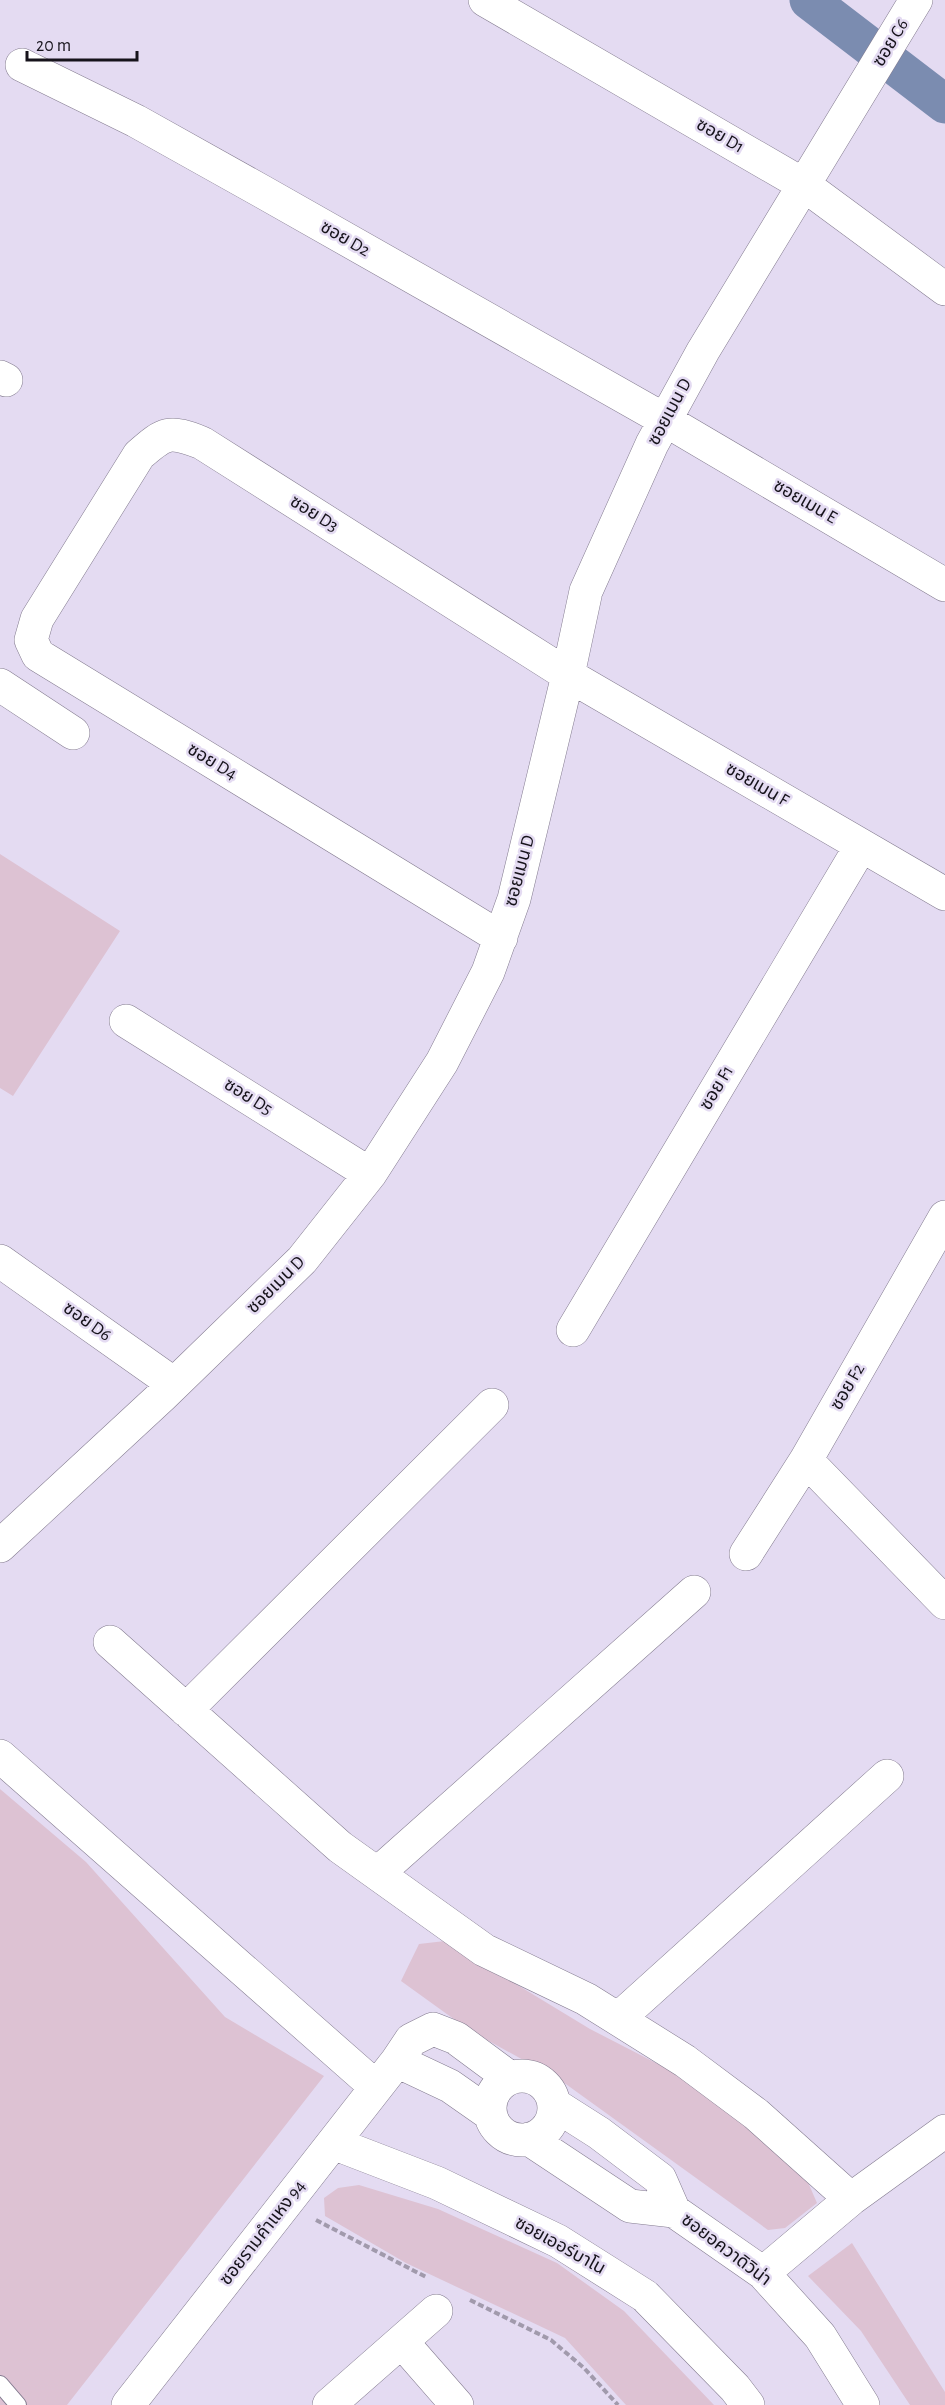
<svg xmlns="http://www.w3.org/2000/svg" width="945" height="2405" font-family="'Alegreya Sans','Noto Sans Thai',sans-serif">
  <rect width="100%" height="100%" fill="#e4dbf2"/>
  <path fill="#ddc2d3" d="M0 854 120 931 13 1096 0 1088Z
    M0 1789 86 1862 225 2017 324 2076 67 2405H0Z
    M445 1941 590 2029 691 2081 776 2148 807 2180 817 2203 785 2228 768 2230 563 2082 469 2030 401 1981 419 1944Z
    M359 2185 438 2209 557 2263 624 2311 714 2405H626L565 2338 406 2263 325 2216 324 2198 338 2188Z
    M852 2243 945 2392V2405H910L861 2331 808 2276Z"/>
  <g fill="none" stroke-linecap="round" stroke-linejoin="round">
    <path stroke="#7b8cb0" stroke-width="39" d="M809 0 945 104"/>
    <g stroke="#847c90" stroke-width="18">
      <path id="service" d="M0 2384 18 2405"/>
    </g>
    <g stroke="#847c90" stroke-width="34">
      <path id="minor" d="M485 0 804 185 945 289
        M22 65 136 121 263 192 665 420 945 585
        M0 377 6 380
        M0 685 73 733
        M501 938 38 655 31 640 37 619 139 455C165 432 169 430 202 443L568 675 945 894
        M126 1021 370 1174
        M0 1261 174 1384
        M573 1330 861 846
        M806 1460 945 1603
        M0 1546 162 1396 302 1260 370 1174 442 1062 488 972 514 899 568 675 586 591 652 444 703 351 916 0
        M746 1554 806 1460 945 1217
        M110 1642 340 1847 484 1950 586 1999 685 2061 756 2114 851 2199
        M186 1710 492 1405
        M0 1756 376 2087
        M378 1873 694 1592
        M618 2019 887 1776
        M397 2061 450 2086 490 2114
        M490 2108a32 32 0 1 1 64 0a32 32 0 1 1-64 0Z
        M555 2105 599 2133 660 2179 674 2211
        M529 2139 630 2206 674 2211 763 2273 820 2336 863 2405
        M333 2143 437 2183 558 2241 645 2296 735 2388 748 2405
        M763 2273 851 2199 945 2131
        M402 2342 457 2405
        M128 2405 397 2061 411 2040 433 2029 456 2038 510 2078
        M329 2405 436 2311"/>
    </g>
    <path stroke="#a19aac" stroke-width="4" stroke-dasharray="6 3" stroke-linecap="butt" d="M316 2220 426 2277
      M470 2300 551 2340 584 2368 618 2405"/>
    <use href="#service" stroke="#fff" stroke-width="16"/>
    <use href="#minor" stroke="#fff" stroke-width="33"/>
  </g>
  <g text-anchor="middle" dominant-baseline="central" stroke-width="5" stroke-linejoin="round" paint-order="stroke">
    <g font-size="18" fill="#16131b" stroke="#e4dbf2">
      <text transform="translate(891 43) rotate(-59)">ซอย C6</text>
      <text transform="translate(720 136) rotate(30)">ซอย D1</text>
      <text transform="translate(345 239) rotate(30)">ซอย D2</text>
      <text transform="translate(670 412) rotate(-62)">ซอยเมน D</text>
      <text transform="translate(805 502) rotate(30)">ซอยเมน E</text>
      <text transform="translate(314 514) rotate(32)">ซอย D3</text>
      <text transform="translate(212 762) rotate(31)">ซอย D4</text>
      <text transform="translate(757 785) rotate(30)">ซอยเมน F</text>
      <text transform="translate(520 871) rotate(-75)">ซอยเมน D</text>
      <text transform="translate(717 1088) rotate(-59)">ซอย F1</text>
      <text transform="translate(248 1097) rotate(32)">ซอย D5</text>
      <text transform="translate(276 1285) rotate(-45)">ซอยเมน D</text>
      <text transform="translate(87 1322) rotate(35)">ซอย D6</text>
      <text transform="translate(848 1387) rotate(-60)">ซอย F2</text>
      <text transform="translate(263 2233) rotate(-52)">ซอยรามคําแหง 94</text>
      <text transform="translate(560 2246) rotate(29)">ซอยเออร์บาโน</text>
      <text transform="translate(726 2250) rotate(37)">ซอยอควาดิวิน่า</text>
    </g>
  </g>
  <path d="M27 51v9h110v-9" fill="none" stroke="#16131b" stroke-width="3"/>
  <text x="36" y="51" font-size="18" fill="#16131b" stroke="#e4dbf2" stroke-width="4.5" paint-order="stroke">20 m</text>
</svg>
